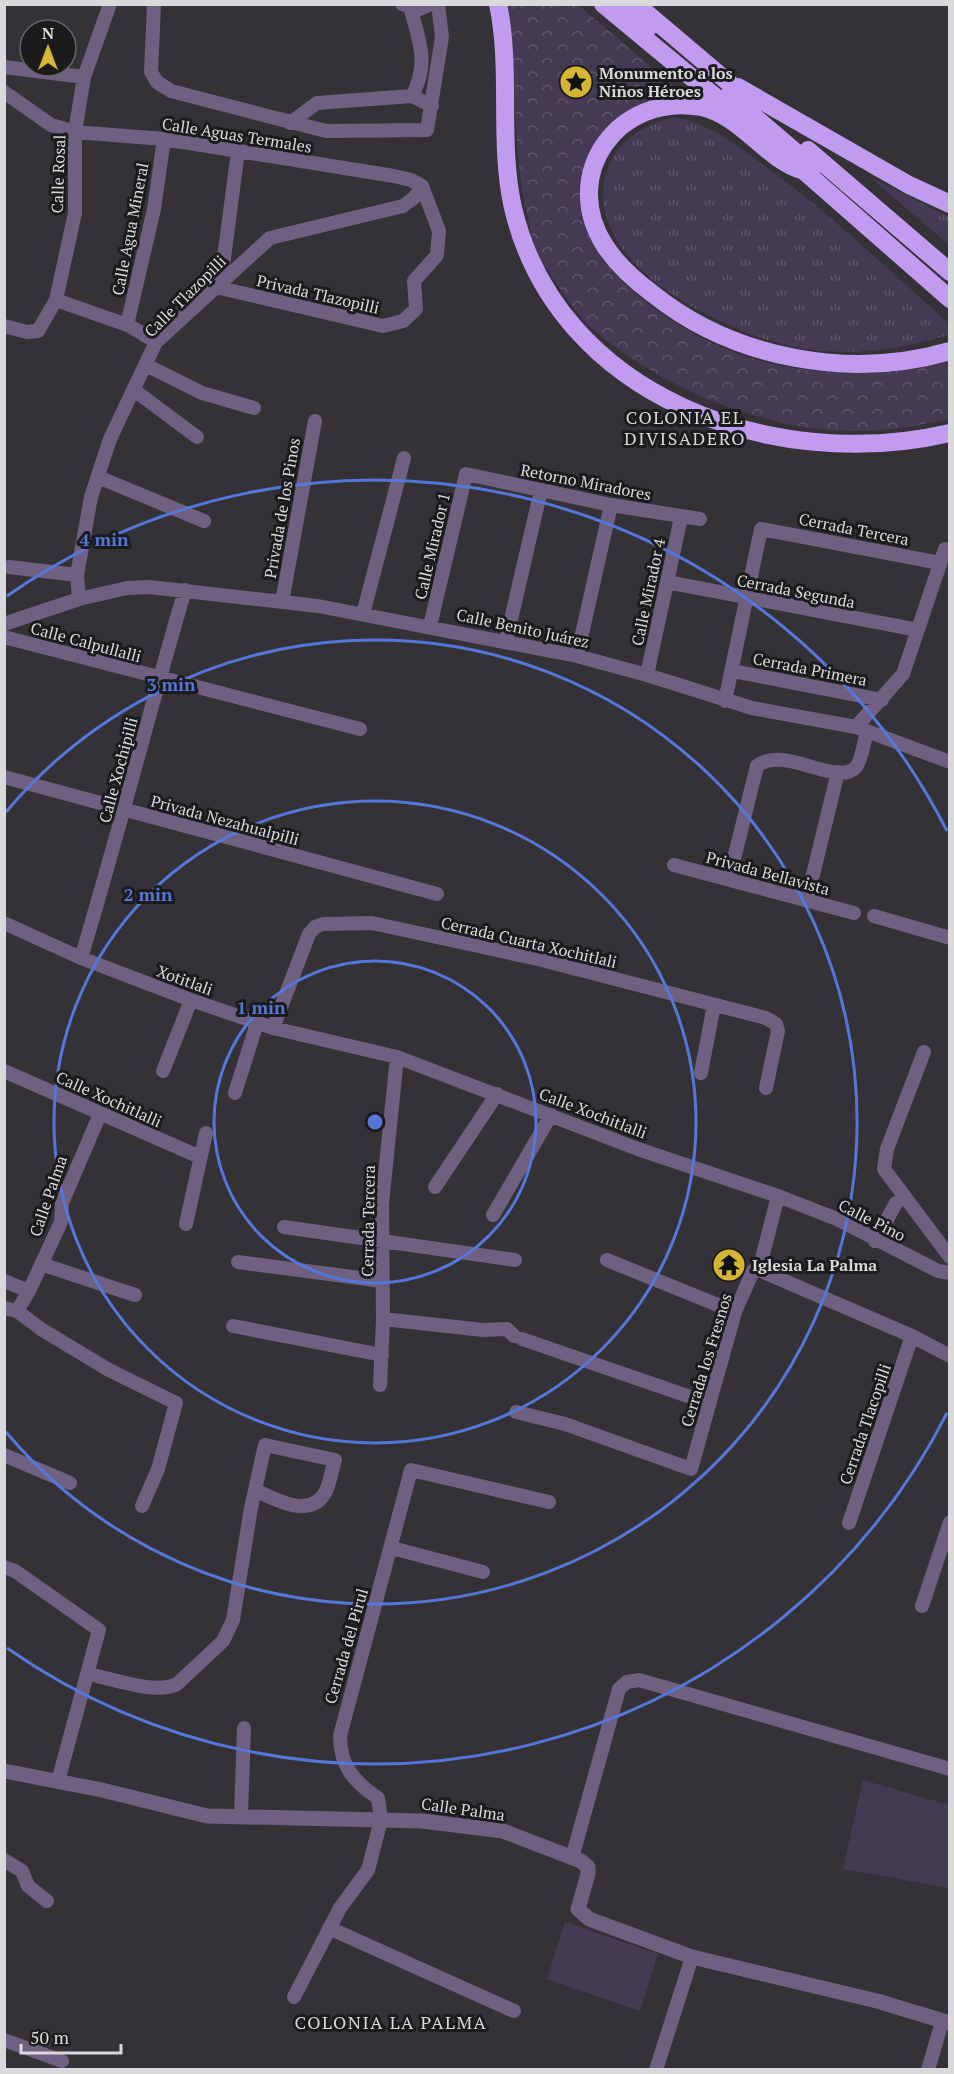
<svg xmlns="http://www.w3.org/2000/svg" width="954" height="2074" font-family="'PT Serif',serif">
  <defs>
    <pattern id="grass-tufts" width="24" height="20" patternUnits="userSpaceOnUse" patternTransform="scale(1.5)"><rect width="24" height="20" fill="#453a54"/><path d="M3 7l-1-3M5 7V3M7 7l1-3M15 17l-1-3M17 17v-4M19 17l1-3" fill="none" stroke="#5f566c"/></pattern>
    <pattern id="park-crowns" width="20" height="18" patternUnits="userSpaceOnUse" patternTransform="scale(1.5)"><rect width="20" height="18" fill="#453a54"/><path d="M2 6a3 3 0 1 1 6 0M12 15a3 3 0 1 1 6 0" fill="none" stroke="#5f566c"/></pattern>
  </defs>
  <rect width="100%" height="100%" fill="#343236"/>
  <path fill="url(#grass-tufts)" d="M674 117C712 124 739 147 769 169 833 216 890 271 949 324V335C901 349 851 357 801 348 729 336 577 264 607 171 617 139 643 126 674 117Z
    M870 177 949 217V245Z"/>
  <path fill="url(#park-crowns)" d="M508 5H578L692 101 605 133C602 150 588 221 591 233 597 258 621 281 640 297 729 371 838 389 949 359V419C921 425 893 430 864 431 768 434 661 388 589 326 577 315 545 268 537 252 532 242 530 228 528 217 510 147 519 75 508 5Z"/>
  <path fill="#453a54" d="M863 1780 949 1805V1888L843 1869Z
    M565 1922 658 1954 640 2011 547 1979Z"/>
  <g fill="none" stroke-linecap="round" stroke-linejoin="round">
    <path stroke="#6f6082" stroke-width="14" d="M154 4 151 72 157 82 171 91 326 131 427 130 442 37 438 4
      M402 4 417 10 431 4
      M411 10C420 44 429 64 412 96
      M4 67 84 77
      M4 92 51 125 75 132 164 139 394 176 411 180 422 186 415 197 403 206 270 238 156 342 110 439 91 497 77 575 79 599 4 624
      M290 123 317 103 412 96 432 106
      M221 281 238 151
      M216 287 383 326 403 321 416 309 414 281 437 255 439 231 422 186
      M56 300 130 326 156 342
      M127 325 154 209 164 139
      M4 326 27 332 38 331 56 300 75 213V132L84 77 110 4
      M146 365 202 393 254 408
      M134 390 197 437
      M98 477 204 521
      M9 567 77 575
      M667 582 918 630
      M79 599 127 588 149 587 318 606 577 656 647 675 752 708 856 727 950 762
      M282 602 315 421
      M363 614 404 458
      M430 626 466 474 611 505 700 519
      M4 637 360 729
      M506 641 541 490
      M577 656 611 505
      M733 671 882 700
      M647 675 681 517
      M725 701 761 529 940 563
      M856 727 903 674 945 549 950 550
      M4 777 437 894
      M674 865 854 913
      M729 879 757 766C784 744 837 788 856 767 862 760 864 741 867 731
      M807 899 838 772
      M874 916 950 938
      M4 923 81 958 191 1000 273 1028 397 1057 638 1149 778 1196 837 1219 938 1271 950 1273
      M81 958C118 836 149 712 185 590
      M273 1028 309 934 315 927 323 924 372 923 538 959 766 1018 776 1024 778 1031 766 1088
      M924 1052 887 1149 884 1169 950 1257
      M4 1071 200 1157
      M163 1071 191 1000
      M701 1073 714 1005
      M235 1093 257 1023
      M435 1187 497 1094
      M493 1215 551 1115
      M186 1224 206 1133
      M284 1227 515 1260
      M875 1241 896 1203
      M607 1260 735 1312
      M238 1262 383 1281
      M41 1264 135 1295
      M759 1270 912 1336 950 1356
      M4 1281 29 1291
      M4 1308 17 1311 41 1329 109 1370 176 1403 158 1469 142 1506
      M17 1311 29 1291 61 1222 62 1203 100 1114
      M383 1319 483 1330 507 1329 514 1336
      M233 1326 382 1355
      M522 1339 708 1403
      M380 1385 383 1319 382 1204 397 1057
      M516 1412 565 1424 691 1469 735 1312 753 1271 759 1270 778 1196
      M4 1455 70 1483
      M849 1523 912 1336
      M392 1548 483 1572
      M4 1567 15 1571 99 1630 58 1781
      M922 1606 950 1522
      M89 1674C112 1679 157 1695 177 1684L223 1641 233 1620 251 1508 265 1445 335 1460C332 1469 330 1482 326 1491 311 1520 276 1500 255 1490
      M241 1816 244 1728
      M572 1858 619 1689 627 1682 639 1680 950 1769
      M4 1860 22 1871 28 1886 47 1901
      M329 1928 514 2011
      M294 1997 340 1908 368 1870 381 1820 378 1798C354 1782 340 1766 340 1736L411 1470 549 1502
      M4 2040 62 2061
      M656 2070 692 1957
      M928 2070 942 2022"/>
    <path stroke="#6f6082" stroke-width="15" d="M4 1771 102 1790 207 1816 422 1821 503 1831 581 1861 588 1867V1874L578 1909 589 1919 692 1957 877 2001 950 2023"/>
    <path stroke="#c19bf0" stroke-width="18" d="M498 4C512 71 498 141 513 208 558 398 775 474 950 433
      M603 4 736 114
      M623 4 649 27
      M643 10 748 99
      M738 87 909 185 950 204
      M729 95 813 167
      M808 150 950 272
      M796 164 950 299
      M804 171C764 159 743 116 701 107 618 92 559 175 605 246 618 266 634 280 653 294 734 359 850 380 950 351"/>
  </g>
  <g fill="none" stroke="#5577d9" stroke-width="3">
    <circle cx="375" cy="1122" r="161"/>
    <circle cx="375" cy="1122" r="321"/>
    <path d="M6 812A482 482 0 1 1 6 1432"/>
    <path d="M947 1413A642 642 0 0 1 7 1648M7 596A642 642 0 0 1 947 831"/>
  </g>
  <defs>
    <g id="sight-disc" transform="scale(1.725)"><circle r="9.5" fill="#d5b534" stroke="#1b1a1c"/><path d="M0-6L1.8-2.2L6-1.7L2.9 1.2L3.7 5.4L0 3.3L-3.7 5.4L-2.9 1.2L-6-1.7L-1.8-2.2Z" fill="#111"/></g>
    <g id="temple-disc" transform="scale(1.725)"><circle r="9.5" fill="#d5b534" stroke="#1b1a1c"/><path d="M0-6L5-2H3V0L6.5 2.5H4V6H1.5V3h-3V6H-4V2.5H-6.5L-3 0V-2H-5Z" fill="#111"/></g>
  </defs>
  <g fill-rule="evenodd">
    <use href="#sight-disc" x="576" y="82"/>
    <use href="#temple-disc" x="729" y="1265"/>
  </g>
  <g text-anchor="middle" dominant-baseline="central" stroke-width="6" stroke-linejoin="round" paint-order="stroke">
    <g font-size="16" font-weight="bold" fill="#d9d8da" stroke="#1b1a1c" text-anchor="start">
      <text x="599" y="73">Monumento a los<tspan x="599" dy="18">Niños Héroes</tspan></text>
      <text x="752" y="1265">Iglesia La Palma</text>
    </g>
    <g font-size="16" fill="#d9d8da" stroke="#1b1a1c">
      <text transform="translate(237 135) rotate(9)">Calle Aguas Termales</text>
      <text transform="translate(58 174) rotate(-88)">Calle Rosal</text>
      <text transform="translate(130 229) rotate(-79)">Calle Agua Mineral</text>
      <text transform="translate(318 294) rotate(13)">Privada Tlazopilli</text>
      <text transform="translate(185 296) rotate(-45)">Calle Tlazopilli</text>
      <text transform="translate(586 482) rotate(11)">Retorno Miradores</text>
      <text transform="translate(282 508) rotate(-80)">Privada de los Pinos</text>
      <text transform="translate(854 529) rotate(11)">Cerrada Tercera</text>
      <text transform="translate(432 546) rotate(-77)">Calle Mirador 1</text>
      <text transform="translate(796 591) rotate(11)">Cerrada Segunda</text>
      <text transform="translate(648 592) rotate(-78)">Calle Mirador 4</text>
      <text transform="translate(523 628) rotate(12)">Calle Benito Juárez</text>
      <text transform="translate(86 642) rotate(15)">Calle Calpullalli</text>
      <text transform="translate(810 669) rotate(11)">Cerrada Primera</text>
      <text transform="translate(118 770) rotate(-75)">Calle Xochipilli</text>
      <text transform="translate(225 820) rotate(15)">Privada Nezahualpilli</text>
      <text transform="translate(768 873) rotate(15)">Privada Bellavista</text>
      <text transform="translate(529 942) rotate(13)">Cerrada Cuarta Xochitlali</text>
      <text transform="translate(185 980) rotate(20)">Xotitlali</text>
      <text transform="translate(109 1099) rotate(24)">Calle Xochitlalli</text>
      <text transform="translate(593 1113) rotate(21)">Calle Xochitlalli</text>
      <text transform="translate(48 1196) rotate(-71)">Calle Palma</text>
      <text transform="translate(872 1220) rotate(27)">Calle Pino</text>
      <text transform="translate(368 1221) rotate(-89)">Cerrada Tercera</text>
      <text transform="translate(706 1360) rotate(-73)">Cerrada los Fresnos</text>
      <text transform="translate(865 1424) rotate(-71)">Cerrada Tlacopilli</text>
      <text transform="translate(346 1646) rotate(-74)">Cerrada del Pirul</text>
      <text transform="translate(463 1809) rotate(8)">Calle Palma</text>
    </g>
    <g font-size="18" letter-spacing="1.5" fill="#d9d8da" stroke="#1b1a1c">
      <text x="685" y="417">COLONIA EL<tspan x="685" dy="21">DIVISADERO</tspan></text>
      <text x="391" y="2022">COLONIA LA PALMA</text>
    </g>
  </g>
  <circle cx="375" cy="1122" r="9" fill="#5577d9" stroke="#1b1a1c" stroke-width="3"/>
  <g font-size="18" text-anchor="middle" font-weight="bold" fill="#5577d9" stroke="#1b1a1c" stroke-width="6" stroke-linejoin="round" paint-order="stroke">
    <text x="104" y="546">4 min</text>
    <text x="171" y="691">3 min</text>
    <text x="148" y="901">2 min</text>
    <text x="261" y="1014">1 min</text>
  </g>
  <rect width="954" height="2074" fill="none" stroke="#d9d8da" stroke-width="12"/>
  <g transform="translate(48 48)"><circle r="28" fill="#1b1a1c" stroke="#676668" stroke-width="1.5"/>
  <path d="M0-4.5L10 22L0 15L-10 22Z" fill="#d5b534"/>
  <text y="-9" font-size="16" font-weight="bold" text-anchor="middle" fill="#d9d8da">N</text>
  </g>
  <path d="M21 2044v9h100v-9" fill="none" stroke="#d9d8da" stroke-width="3"/>
  <text x="30" y="2044" font-size="18" fill="#d9d8da" stroke="#1b1a1c" stroke-width="4.5" paint-order="stroke">50 m</text>
</svg>
